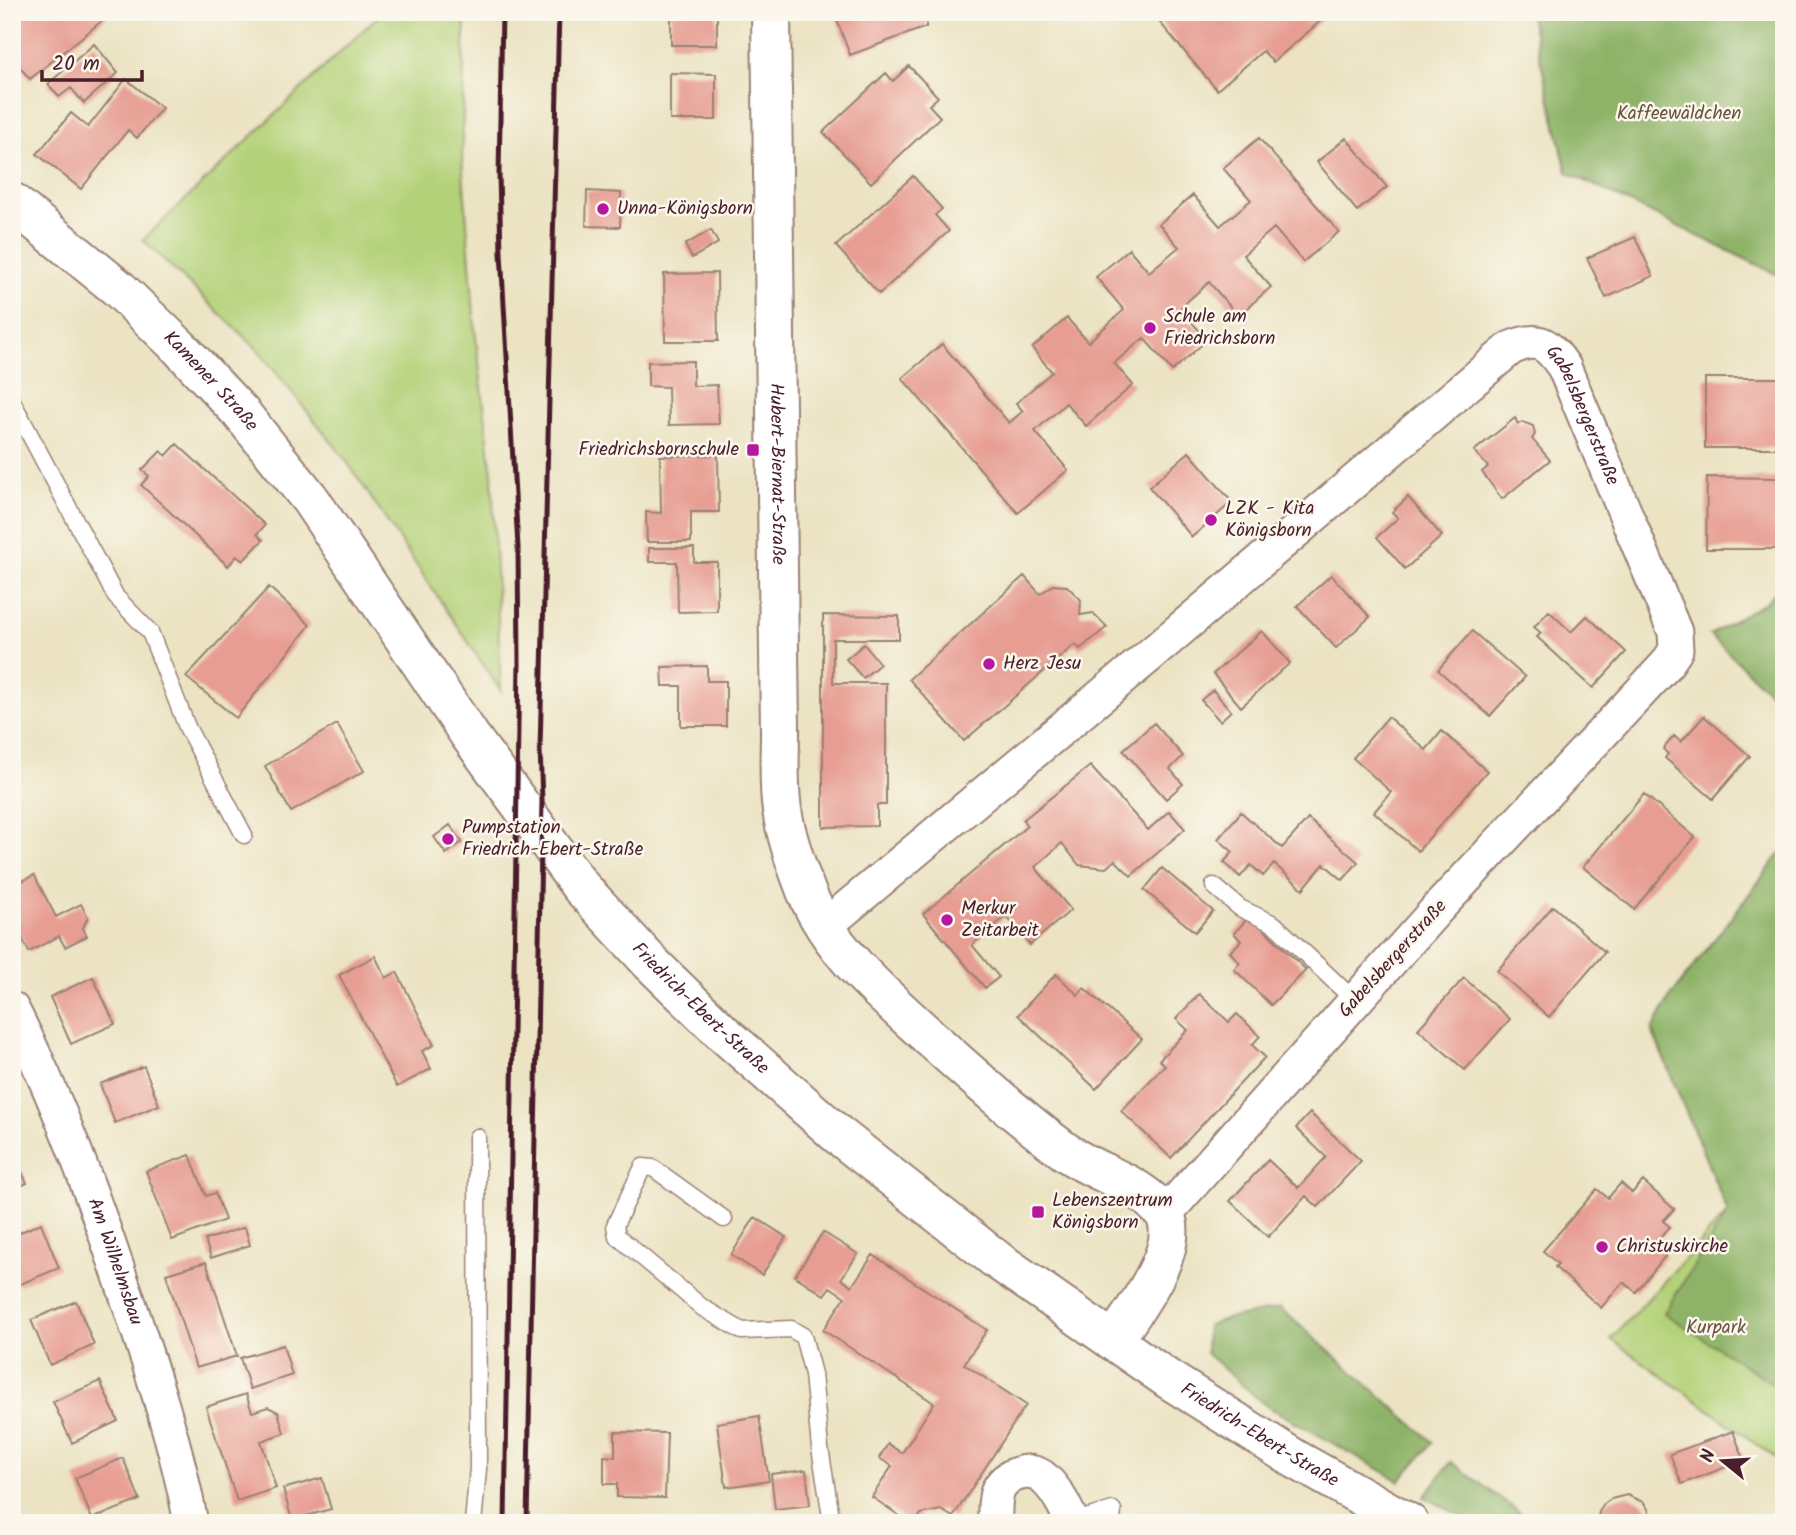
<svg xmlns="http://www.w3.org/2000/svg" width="1796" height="1535" font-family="Kalam,sans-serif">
  <rect width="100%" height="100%" fill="#fbf7ec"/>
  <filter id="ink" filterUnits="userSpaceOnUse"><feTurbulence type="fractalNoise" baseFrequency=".0143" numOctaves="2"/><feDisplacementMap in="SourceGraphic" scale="14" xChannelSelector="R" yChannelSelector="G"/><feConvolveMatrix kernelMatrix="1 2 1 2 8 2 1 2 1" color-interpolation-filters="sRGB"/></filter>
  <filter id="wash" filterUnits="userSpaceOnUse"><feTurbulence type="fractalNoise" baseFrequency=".00686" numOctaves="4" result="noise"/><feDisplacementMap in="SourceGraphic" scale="28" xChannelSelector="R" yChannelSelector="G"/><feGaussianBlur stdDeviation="1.57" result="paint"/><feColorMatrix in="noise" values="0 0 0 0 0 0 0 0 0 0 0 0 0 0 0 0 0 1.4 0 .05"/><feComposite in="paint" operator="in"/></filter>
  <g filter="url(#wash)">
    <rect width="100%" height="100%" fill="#ebe3c2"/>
    <path fill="#b3d178" stroke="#7e7852" stroke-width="2" d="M379 12H465L462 158 475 329 492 474 501 691 345 459 258 350 143 240 379 15Z
      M1784 849V1464L1611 1339 1728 1212 1652 1030 1671 996Z"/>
    <path fill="#8eb368" stroke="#6c694a" stroke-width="2" d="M1529 12H1784V278L1567 172Z
      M1784 584V707L1710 635 1764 603Z
      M1784 849V1391L1664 1313 1728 1212 1652 1030 1671 996Z
      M1280 1308 1433 1442 1400 1481 1265 1405 1206 1353 1207 1326 1222 1320Z
      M1451 1462 1534 1523H1474L1424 1497Z"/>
    <g id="blocks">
      <path fill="#e79d92" d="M12 12H113L30 79 12 58Z
        M671 12H717V45H671Z
        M834 12H927L926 27 850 55Z
        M1151 12H1331L1273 62 1263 51 1217 90Z
        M94 44 118 73 84 103 71 88 59 97 48 84Z
        M909 66 938 97 929 105 940 117 871 183 823 132 886 73 893 81Z
        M670 73 716 74V120H670Z
        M126 79 162 108 137 138 128 130 81 189 37 154 71 113 88 127Z
        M1259 138 1339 232 1303 262 1274 228 1243 255 1271 287 1238 316 1209 282 1180 308 1207 340 1172 371 1144 338 1114 363 1133 385 1086 426 1066 403 1035 431 1068 470 1018 513 902 378 942 344 1009 423 1023 411 1016 403 1052 372 1032 348 1067 318 1088 342 1124 310 1096 277 1129 249 1149 272 1179 247 1159 224 1193 195 1220 226 1251 200 1223 168Z
        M1346 138 1387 187 1357 211 1317 162Z
        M913 176 942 209 935 215 949 231 879 294 836 246Z
        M587 191 621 193 620 227 586 226Z
        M711 230 718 243 692 258 685 245Z
        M1635 237 1653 276 1606 298 1587 258Z
        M717 273 718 341H665L664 274Z
        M693 361V386L717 385 719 424 669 425 668 387 648 386V362Z
        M1705 378H1781V448H1705Z
        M1515 418 1518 424 1523 422 1533 426 1535 434 1532 439 1550 460 1502 499 1482 472 1488 467 1474 451Z
        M177 444 265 525 257 534 263 540 243 561 237 556 228 566 141 485 149 476 142 470 161 451 166 456Z
        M1189 452 1232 502 1192 537 1149 487Z
        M718 455 719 512H691V542H647L646 512 661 513 660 456Z
        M1707 477 1779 478V549H1706Z
        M1408 497 1442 536 1405 569 1377 537 1398 518 1392 512Z
        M649 548H694V562H717V611L678 612 677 562H649Z
        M1331 575 1370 617 1336 648 1297 606Z
        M1024 576 1040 594 1053 585 1067 586 1081 600 1080 615 1093 613 1107 627 1080 649 1075 644 964 741 909 679Z
        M269 587 310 625 236 718 186 677Z
        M1549 611 1571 632 1587 616 1626 652 1593 688 1537 637 1541 633 1534 627Z
        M823 615 899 616V639H833V683H886V805H877V826L823 827Z
        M1262 631 1290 663 1241 707 1213 674Z
        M1472 631 1525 677 1490 716 1438 670Z
        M864 644 880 664 863 678 846 659Z
        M707 666V681H726V726H681V686H663L662 667Z
        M1213 690 1231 711 1220 721 1201 700Z
        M1704 716 1750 756 1713 799 1665 758 1668 754 1663 749 1674 736 1681 742Z
        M1388 717 1426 750 1442 731 1487 771 1418 851 1374 812 1391 792 1353 758Z
        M1154 723 1183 756 1170 769 1183 784 1166 799 1123 750Z
        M337 724 364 771 291 812 265 766Z
        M1090 766 1148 830 1169 811 1185 829 1131 876 1115 860 1106 868 1079 865 1062 843 1035 867 1071 910 1030 945 1006 916 972 945 999 977 985 988 923 914 1027 826 1023 820Z
        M1644 794 1695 837 1634 909 1583 867Z
        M1241 812 1282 848 1308 819 1358 862 1343 880 1324 864 1303 889 1274 864 1263 876 1251 865 1240 877 1224 862 1233 852 1218 839Z
        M450 825 462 842 446 854 434 837Z
        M1162 868 1213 911 1195 932 1144 890Z
        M34 875 56 917 81 904 88 917 83 928 87 936 65 947 59 936 29 952 12 919V886Z
        M1553 906 1605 952 1549 1017 1497 971Z
        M1250 916 1306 970 1271 1005 1234 969 1240 963 1230 952 1241 941 1234 933Z
        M375 956 386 978 397 972 434 1045 422 1051 431 1069 397 1087 339 975Z
        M1056 974 1078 995 1084 988 1142 1039 1096 1089 1018 1015Z
        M93 977 115 1024 71 1044 50 997Z
        M1464 978 1510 1019 1465 1070 1418 1029Z
        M1199 994 1229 1022 1237 1014 1260 1036 1252 1045 1265 1057 1171 1158 1121 1111 1165 1065 1159 1060 1188 1030 1176 1019Z
        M144 1066 159 1105 115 1123 100 1084Z
        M1310 1113 1361 1161 1318 1207 1306 1196 1268 1237 1230 1201 1268 1160 1298 1188 1326 1157 1296 1128Z
        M12 1151 27 1183 12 1190Z
        M190 1155 206 1196 215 1193 225 1220 172 1240 146 1171Z
        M1643 1181 1674 1209 1663 1221 1670 1227 1654 1244 1666 1255 1636 1292 1623 1282 1601 1308 1555 1267 1558 1264 1543 1251 1597 1189 1608 1198 1621 1183 1632 1193Z
        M755 1217 786 1237 762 1275 731 1255Z
        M41 1223 59 1268 18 1285 12 1270V1236Z
        M245 1227 250 1245 211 1258 205 1240Z
        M823 1232 858 1254 841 1279 852 1286 873 1255 987 1330 964 1364 1026 1405 953 1517 941 1510 921 1514 915 1523H910L872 1497 892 1466 879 1458 888 1444 902 1453 934 1403 823 1330 845 1297 830 1287 824 1295 795 1276Z
        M206 1262 237 1356 196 1368 166 1274Z
        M76 1301 94 1345 50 1365 31 1320Z
        M283 1345 292 1375 250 1389 240 1358Z
        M100 1381 118 1421 72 1443 53 1402Z
        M246 1394 252 1412 268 1407 278 1412 284 1433 261 1441 276 1488 237 1501 206 1407Z
        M759 1416 769 1481 726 1487 717 1423Z
        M1733 1431 1744 1460 1682 1484 1670 1454Z
        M615 1432 667 1433 665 1498 617 1497V1484H604V1456L615 1457Z
        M123 1458 140 1500 92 1519 75 1478Z
        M806 1470 810 1505 775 1509 771 1474Z
        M322 1478 331 1509 292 1520 283 1489Z
        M1627 1495 1643 1502 1648 1509 1652 1523H1597L1599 1512 1604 1504 1611 1499Z"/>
    </g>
  </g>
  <g filter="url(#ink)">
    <use href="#blocks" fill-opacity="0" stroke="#9a8176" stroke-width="2"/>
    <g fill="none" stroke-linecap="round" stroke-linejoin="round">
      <g stroke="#9a8176" stroke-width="19">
        <path id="service" d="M12 401 116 597 150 632 187 727 244 835
          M1214 886 1240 908 1274 924 1355 1001
          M724 1219 653 1168 643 1167 615 1225 617 1236 703 1308 742 1331 791 1329 803 1336 813 1374 820 1448 832 1523
          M1072 1522 1113 1510 1112 1523
          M473 1523 478 1469 477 1137"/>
      </g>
      <g stroke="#9a8176" stroke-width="37">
        <g id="minor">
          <path id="s1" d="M825 926 1149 656 1511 348C1539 336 1547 343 1564 367L1675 632 1676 650 1666 665 1439 907 1165 1214"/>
          <path id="s2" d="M12 1009C59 1101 94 1199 127 1297 152 1371 177 1446 191 1523"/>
          <path d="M995 1523C995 1512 994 1500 998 1490 1006 1475 1026 1467 1041 1476 1055 1486 1065 1506 1072 1522L1066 1523"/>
        </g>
      </g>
      <g stroke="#9a8176" stroke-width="42">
        <g id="tertiary">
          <path id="s3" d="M771 12 780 730C780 756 778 784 782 810 786 837 796 865 806 891 831 953 888 999 936 1043 978 1081 1021 1119 1066 1152 1094 1172 1128 1179 1153 1202 1156 1206 1162 1210 1164 1213 1184 1247 1132 1314 1113 1341"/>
        </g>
      </g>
      <g stroke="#9a8176" stroke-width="42">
        <g id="secondary">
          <path id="s4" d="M12 202 119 289 179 347 241 413 310 499 470 736 580 886 651 963 723 1033 837 1134 997 1260 1168 1379 1295 1459 1409 1523"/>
        </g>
      </g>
      <use href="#service" stroke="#fff" stroke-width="16"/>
      <use href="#minor" stroke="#fff" stroke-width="33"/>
      <use href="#tertiary" stroke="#fff" stroke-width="38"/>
      <use href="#secondary" stroke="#fff" stroke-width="38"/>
      <path stroke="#4a1f2b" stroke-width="5" d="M502 12 499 174 501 253 518 547 519 664 505 1523
        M527 1523 542 800 540 749 559 12"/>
    </g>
  </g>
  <g fill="#b5179e" stroke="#fbf7ec" stroke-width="2.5">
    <circle cx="603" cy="209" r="7"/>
    <circle cx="1150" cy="328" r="7"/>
    <rect x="746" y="443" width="14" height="14" rx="3.5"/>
    <circle cx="1211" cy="520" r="7"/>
    <circle cx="989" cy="664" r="7"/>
    <circle cx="448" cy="839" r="7"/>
    <circle cx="947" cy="920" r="7"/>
    <rect x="1031" y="1205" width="14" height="14" rx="3.5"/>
    <circle cx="1602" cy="1247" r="7"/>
  </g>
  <g text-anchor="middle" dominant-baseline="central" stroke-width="5" stroke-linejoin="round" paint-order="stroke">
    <g font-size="19" fill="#6a5442" stroke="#fbf7ec">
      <text x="1679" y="114">Kaffeewäldchen</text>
      <text x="1716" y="1328">Kurpark</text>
    </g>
    <g font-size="19" fill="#4a1f2b" stroke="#fbf7ec" text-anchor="start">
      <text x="617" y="209">Unna-Königsborn</text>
      <text x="1164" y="317">Schule am<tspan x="1164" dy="22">Friedrichsborn</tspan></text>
      <text x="739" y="450" text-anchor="end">Friedrichsbornschule</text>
      <text x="1225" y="509">LZK - Kita<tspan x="1225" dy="22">Königsborn</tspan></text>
      <text x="1003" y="664">Herz Jesu</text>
      <text x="462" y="828">Pumpstation<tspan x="462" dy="22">Friedrich-Ebert-Straße</tspan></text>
      <text x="961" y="909">Merkur<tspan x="961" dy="22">Zeitarbeit</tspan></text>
      <text x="1052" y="1201">Lebenszentrum<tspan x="1052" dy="22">Königsborn</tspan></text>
      <text x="1616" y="1247">Christuskirche</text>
    </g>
    <g font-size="19" fill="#4a1f2b" stroke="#fbf7ec">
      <text stroke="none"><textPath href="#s4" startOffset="268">Kamener Straße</textPath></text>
      <text stroke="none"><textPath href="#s1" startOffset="1013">Gabelsbergerstraße</textPath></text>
      <text stroke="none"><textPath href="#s3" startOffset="462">Hubert-Biernat-Straße</textPath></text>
      <text transform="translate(1393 959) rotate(-48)">Gabelsbergerstraße</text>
      <text stroke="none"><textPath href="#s4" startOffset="1066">Friedrich-Ebert-Straße</textPath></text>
      <text stroke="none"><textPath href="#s2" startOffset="273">Am Wilhelmsbau</textPath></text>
      <text stroke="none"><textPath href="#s4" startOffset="1771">Friedrich-Ebert-Straße</textPath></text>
    </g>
  </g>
  <rect width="1796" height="1535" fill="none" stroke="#fbf7ec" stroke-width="42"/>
  <g transform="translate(1723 1461) rotate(288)" stroke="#fbf7ec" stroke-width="5" paint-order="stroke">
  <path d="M0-5L12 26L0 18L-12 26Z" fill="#4a1f2b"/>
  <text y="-10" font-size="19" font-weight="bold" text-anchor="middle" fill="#4a1f2b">N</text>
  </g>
  <path d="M42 70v10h100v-10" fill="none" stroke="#4a1f2b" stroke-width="3.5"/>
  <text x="52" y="70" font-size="21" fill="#4a1f2b" stroke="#fbf7ec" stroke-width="5" paint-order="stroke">20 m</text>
</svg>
